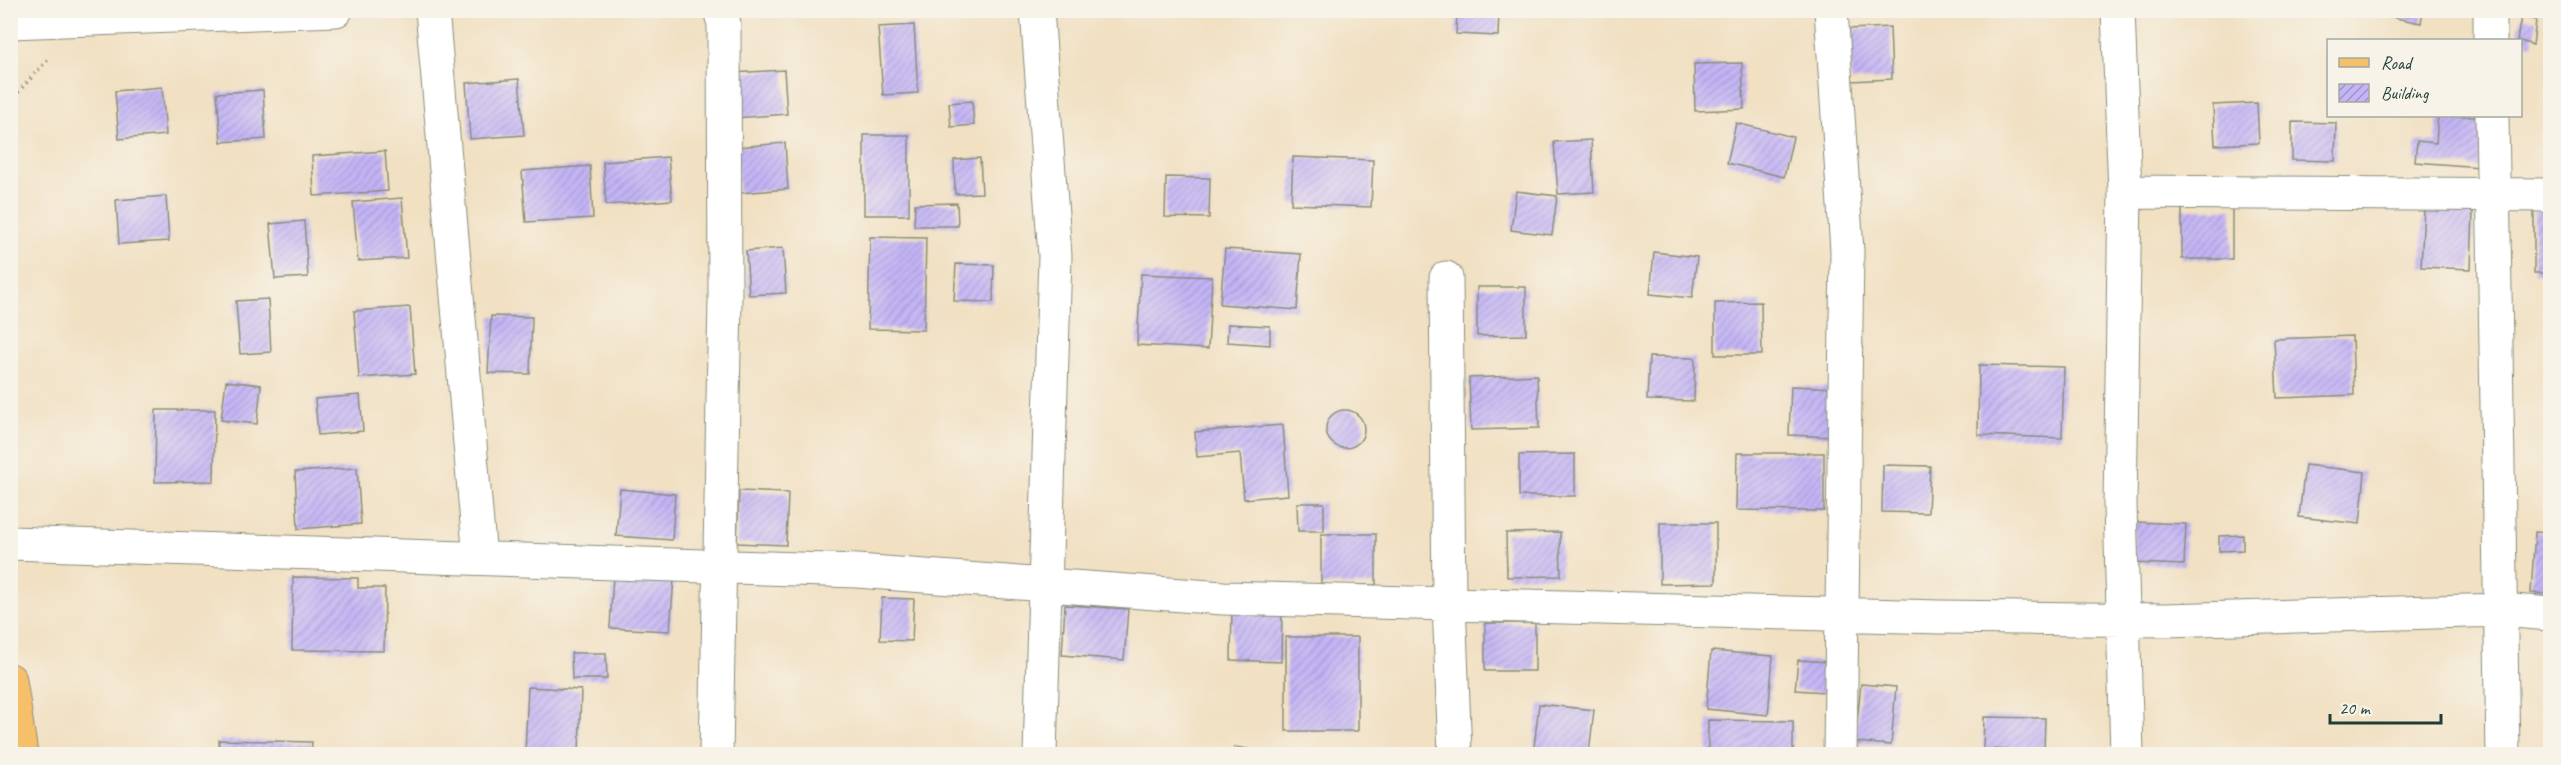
<svg xmlns="http://www.w3.org/2000/svg" width="2561" height="765" font-family="Caveat,sans-serif">
  <defs>
    <pattern id="building-hatch" width="6" height="6" patternUnits="userSpaceOnUse" patternTransform="scale(1.5)"><rect width="6" height="6" fill="#c5b5f7"/><path d="M-1 1l2-2M0 6l6-6M5 7l2-2" fill="none" stroke="#9f94c9"/></pattern>
  </defs>
  <rect width="100%" height="100%" fill="#f7f3e8"/>
  <filter id="ink" filterUnits="userSpaceOnUse"><feTurbulence type="fractalNoise" baseFrequency=".0167" numOctaves="2"/><feDisplacementMap in="SourceGraphic" scale="12" xChannelSelector="R" yChannelSelector="G"/><feConvolveMatrix kernelMatrix="1 2 1 2 8 2 1 2 1" color-interpolation-filters="sRGB"/></filter>
  <filter id="wash" filterUnits="userSpaceOnUse"><feTurbulence type="fractalNoise" baseFrequency=".008" numOctaves="4" result="noise"/><feDisplacementMap in="SourceGraphic" scale="24" xChannelSelector="R" yChannelSelector="G"/><feGaussianBlur stdDeviation="1.35" result="paint"/><feColorMatrix in="noise" values="0 0 0 0 0 0 0 0 0 0 0 0 0 0 0 0 0 1.4 0 .05"/><feComposite in="paint" operator="in"/></filter>
  <g filter="url(#wash)">
    <rect width="100%" height="100%" fill="#f1e0c2"/>
    <g id="blocks">
      <path fill="url(#building-hatch)" d="M1457 10H1499L1498 36 1456 34Z
        M2396 10H2423L2421 23 2395 18Z
        M2521 17 2536 20 2533 45 2517 40Z
        M914 25 918 93 883 95 878 27Z
        M1890 27 1892 79 1851 81 1849 29Z
        M1742 63 1744 109 1695 111 1694 64Z
        M784 70 787 114 735 118 732 73Z
        M519 79 524 135 470 139 466 83Z
        M162 87 166 135 119 139 115 91Z
        M263 90 266 139 221 142 217 93Z
        M972 101 974 125 951 127 949 103Z
        M2257 103 2259 143 2215 145 2213 105Z
        M2438 116H2484L2480 167 2415 162 2417 141 2436 143Z
        M2292 122 2336 123 2335 161 2292 160Z
        M1736 123 1793 137 1784 177 1727 163Z
        M864 135H909V215H864Z
        M1591 140 1594 192 1558 194 1554 142Z
        M785 143 788 189 739 193 736 147Z
        M385 151 388 191 314 196 312 156Z
        M668 157 672 200 606 205 603 162Z
        M1293 157 1373 160 1371 207 1291 204Z
        M980 158 982 193 955 194 954 160Z
        M590 166 593 218 526 222 522 171Z
        M1166 177 1210 178 1209 218 1165 217Z
        M1516 191 1557 196 1552 235 1511 230Z
        M166 196 169 241 119 244 116 200Z
        M402 198 407 258 358 261 353 202Z
        M957 203 958 226H914L915 204Z
        M2182 209H2232V259H2182Z
        M2424 209 2473 211 2471 269 2421 267Z
        M2550 209V273H2534V210Z
        M304 221 308 277 275 279 270 224Z
        M870 237 926 238 924 330 868 329Z
        M783 248 786 293 749 295 746 251Z
        M1225 249 1301 254 1297 310 1220 304Z
        M1654 252 1697 257 1692 298 1650 294Z
        M956 264 994 265 993 302 954 301Z
        M1141 274 1212 277 1208 349 1137 345Z
        M1477 287H1526V335L1477 336Z
        M268 299 271 352 240 354 236 301Z
        M1761 302 1762 355H1715V303Z
        M410 307 415 374 359 378 354 311Z
        M491 316 532 317 530 374 488 373Z
        M1228 324 1270 326V345L1227 342Z
        M2352 336 2354 395 2277 398 2274 339Z
        M1649 357 1695 358 1694 401 1647 400Z
        M1979 365 2064 367 2062 438 1978 435Z
        M1537 375 1539 428 1471 430 1469 378Z
        M226 381 261 385 257 424 221 420Z
        M1791 386 1836 388 1834 437 1789 435Z
        M360 395 363 431 318 435 315 399Z
        M1326 429a19 19 0 1 1 38 0a19 19 0 1 1-38 0Z
        M156 410H215L214 481 155 482Z
        M1283 425 1288 495 1244 499 1240 453 1197 457 1195 432Z
        M1737 453H1824V511L1736 510Z
        M1575 454V496H1519V455Z
        M1883 465 1930 466 1928 513 1882 512Z
        M2305 465 2365 472 2360 524 2299 517Z
        M357 468 361 524 298 529 295 472Z
        M620 489 675 494 672 540 616 536Z
        M739 491 788 493 786 545 737 543Z
        M1297 503H1324V531H1298Z
        M2134 522 2186 524 2184 565 2133 563Z
        M1660 523H1716V583L1660 584Z
        M1560 532 1561 576 1507 577 1506 533Z
        M2535 532 2550 533V594L2531 593Z
        M1321 534H1376V585H1321Z
        M2243 535V550L2219 551V536Z
        M613 575 674 578 670 631 610 628Z
        M293 577 358 578V588H385L384 651 292 650Z
        M882 598 914 599 912 641 880 640Z
        M1065 605 1128 609 1124 660 1062 655Z
        M1232 608 1282 609 1281 662 1231 660Z
        M1485 623H1535V671H1485Z
        M1286 637H1358V731H1286Z
        M1711 651 1773 656 1768 715 1706 709Z
        M571 653H606L607 679H572Z
        M1798 660 1828 662 1825 692 1795 690Z
        M1861 684 1896 687 1891 745 1855 742Z
        M528 687 581 690 579 754H525Z
        M1539 704 1594 710 1589 753 1534 747Z
        M1984 717 2045 718 2044 751 1983 749Z
        M1708 720 1793 721V754H1708Z
        M219 740 312 742 311 754H219Z
        M1234 747 1268 752V754H1233Z"/>
    </g>
  </g>
  <g filter="url(#ink)">
    <use href="#blocks" fill-opacity="0" stroke="#888e7b" stroke-width="1.5"/>
    <g fill="none" stroke-linecap="round" stroke-linejoin="round">
      <g stroke="#888e7b" stroke-width="35">
        <path id="minor" d="M432 10 480 558
          M1037 10 1055 256 1040 754
          M1831 10 1847 251 1840 754
          M2118 10 2125 192 2120 505 2127 754
          M2490 10V40
          M10 22 336 10
          M2492 116 2503 754
          M2125 192 2550 195
          M1446 278 1449 603 1455 754
          M10 543 857 571 1223 598 1940 617 2165 620 2502 610 2550 614
          M716 754 725 299 724 24 720 10"/>
      </g>
      <g stroke="#888e7b" stroke-width="35">
        <path id="primary" d="M10 680 21 754"/>
      </g>
      <path stroke="#888e7b" stroke-width="4" stroke-dasharray="1.5 4.5" stroke-linecap="butt" d="M10 101 50 57"/>
      <use href="#minor" stroke="#fff" stroke-width="33"/>
      <use href="#primary" stroke="#f6c06b" stroke-width="33"/>
    </g>
  </g>
  <rect width="2561" height="765" fill="none" stroke="#f7f3e8" stroke-width="36"/>
  <rect x="2327" y="39" width="195" height="78" fill="#f7f3e8" stroke="#a1aaa0" stroke-width="1.5"/>
  <rect x="2339" y="58" width="30" height="9" fill="#f6c06b" stroke="#a1aaa0" stroke-width="1.5"/>
  <text x="2381" y="69" font-size="18" fill="#1f3d34">Road</text>
  <rect x="2339" y="84" width="30" height="18" fill="url(#building-hatch)" stroke="#a1aaa0" stroke-width="1.5"/>
  <text x="2381" y="99" font-size="18" fill="#1f3d34">Building</text>
  <path d="M2330 714v9h111v-9" fill="none" stroke="#1f3d34" stroke-width="3"/>
  <text x="2339" y="714" font-size="18" fill="#1f3d34" stroke="#f7f3e8" stroke-width="4.5" paint-order="stroke">20 m</text>
</svg>
